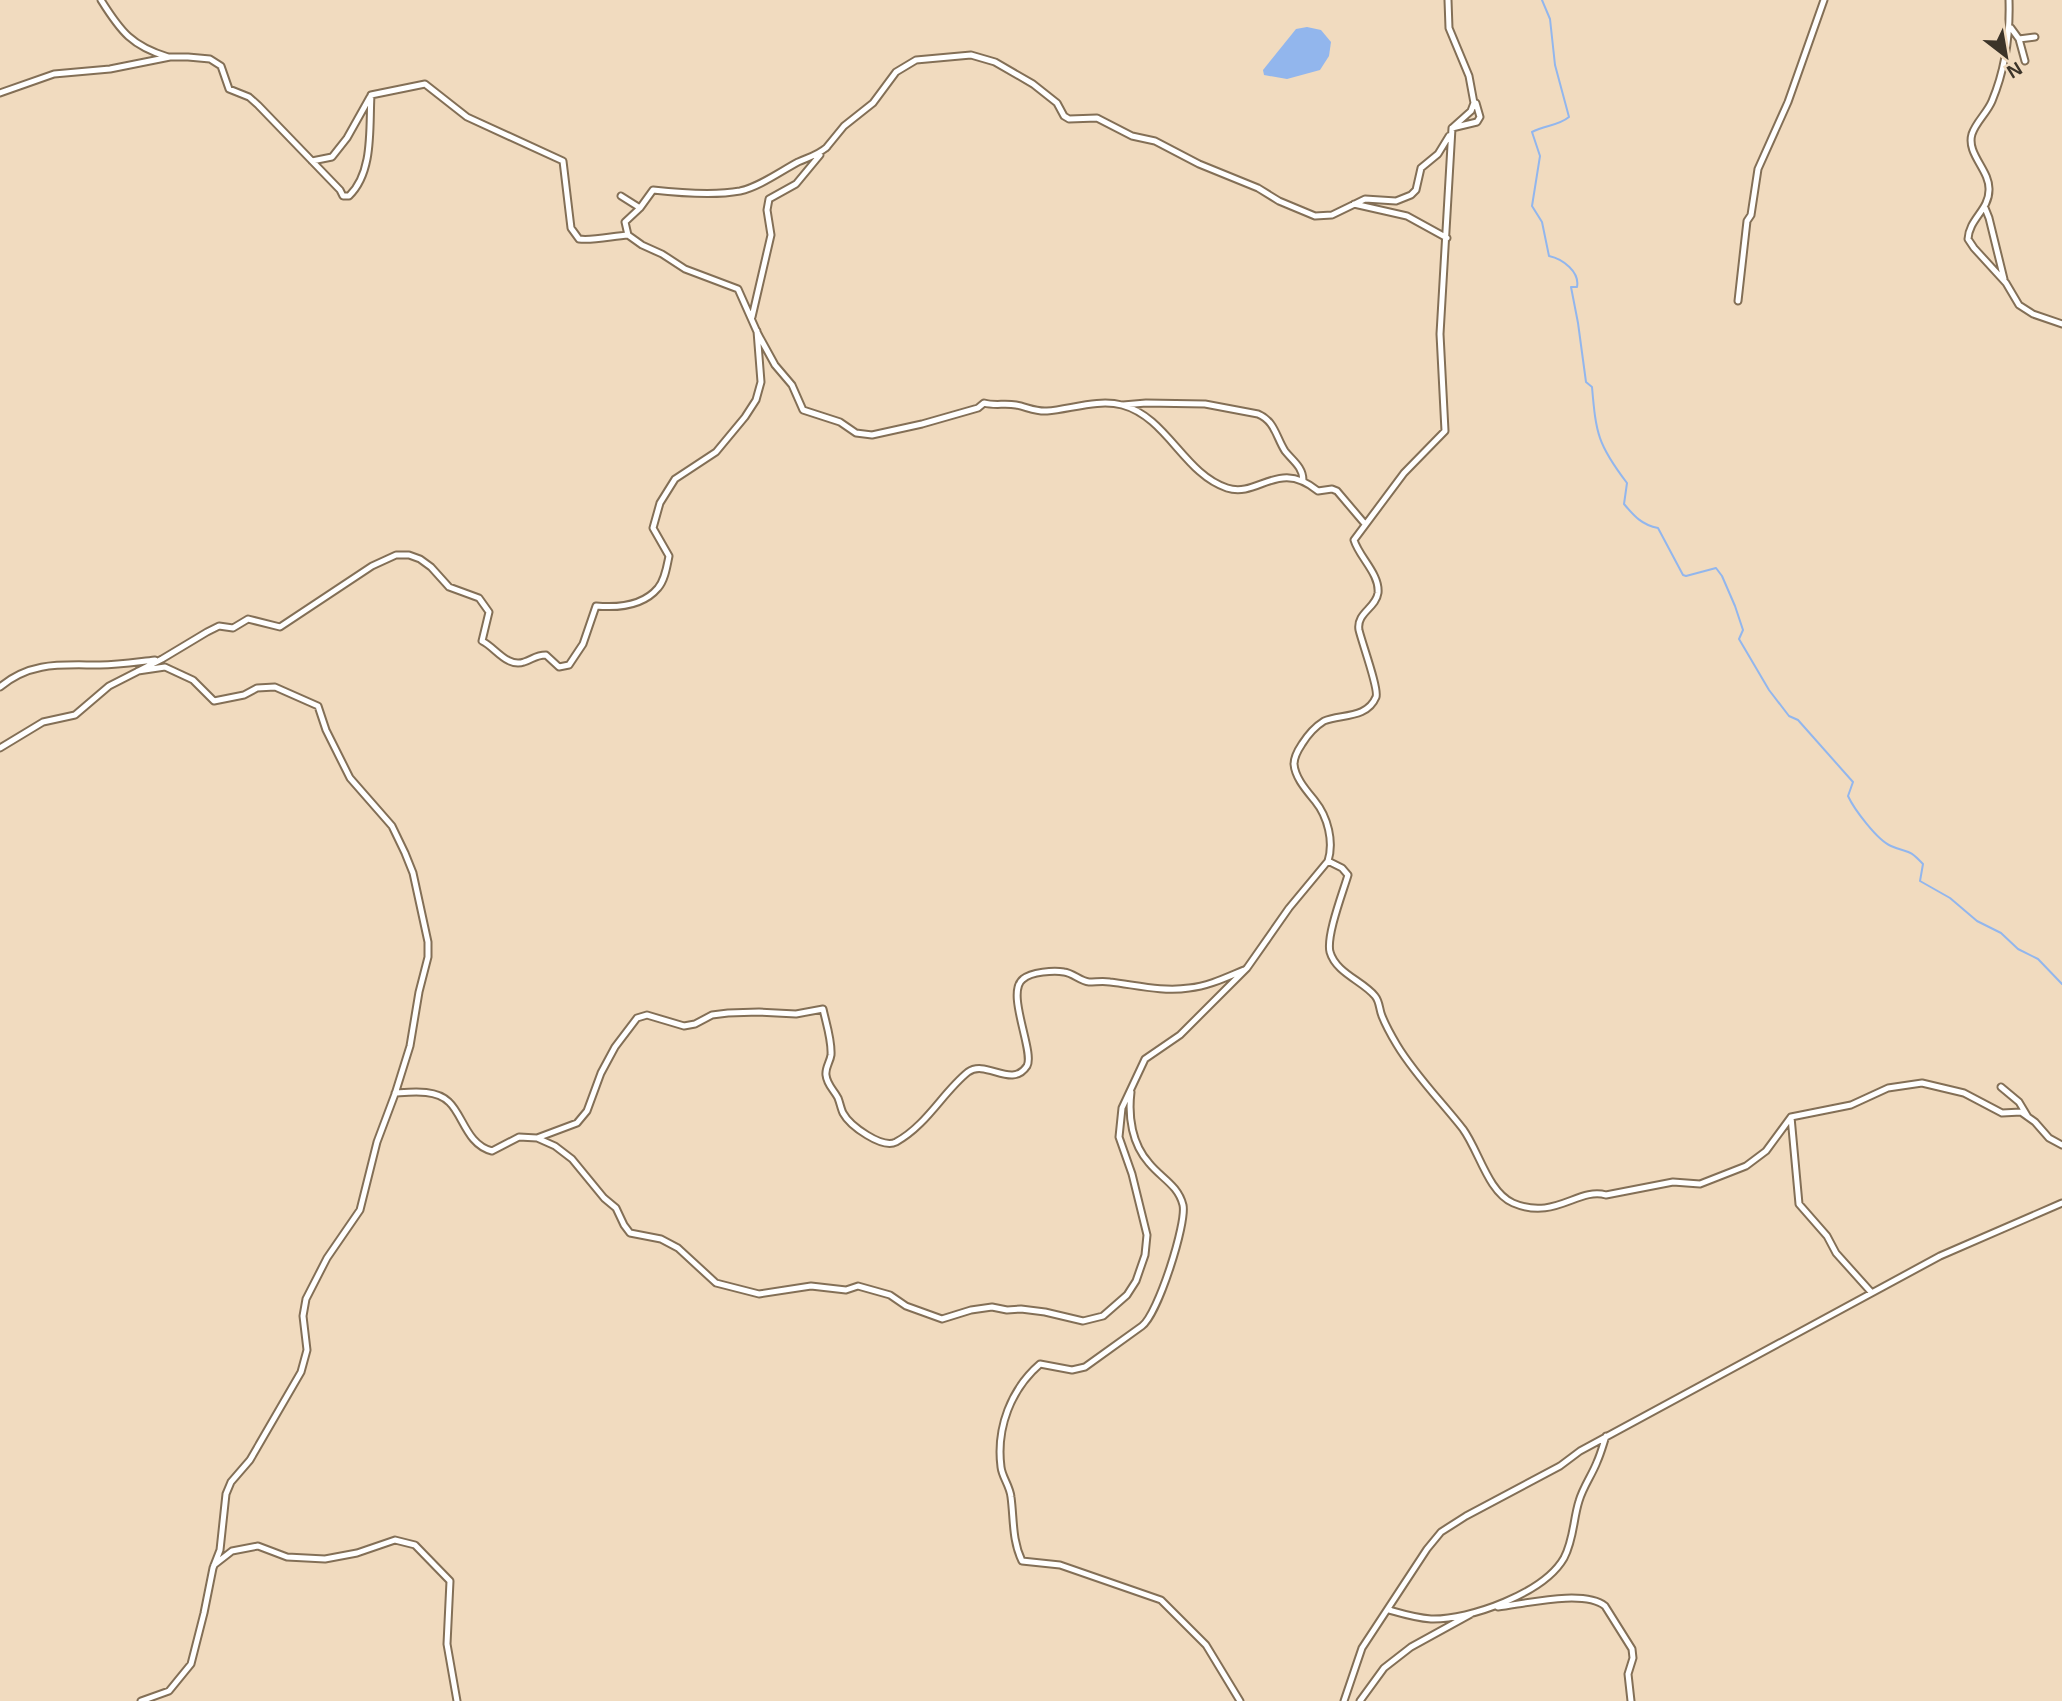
<svg xmlns="http://www.w3.org/2000/svg" width="2062" height="1701" font-family="Helvetica,sans-serif">
  <rect width="100%" height="100%" fill="#f1dbbf"/>
  <path fill="#92b6ed" d="M1307 27 1321 30 1331 42 1329 56 1320 70 1287 79 1264 75 1263 70 1296 29Z"/>
  <g fill="none" stroke-linecap="round" stroke-linejoin="round">
    <path stroke="#92b6ed" stroke-width="2" d="M1542 0 1550 19 1555 65 1569 117C1558 126 1545 125 1532 132L1540 156 1532 206 1542 222 1549 256C1563 259 1580 272 1577 287H1571L1578 323 1586 382 1592 387C1596 434 1598 445 1627 483L1624 504C1634 516 1642 525 1658 528L1683 575 1686 576 1716 568 1722 576 1735 606 1743 630 1739 639 1769 690 1789 716 1798 720 1853 782 1848 796C1854 809 1877 840 1891 846 1909 854 1907 847 1923 864L1920 881 1950 898 1977 921 2001 933 2018 949 2038 959 2062 984"/>
    <g stroke="#836f56" stroke-width="9">
      <path id="street" d="M101 0C121 32 132 46 168 57
        M1448 0 1449 28 1469 76 1474 103 1471 111 1452 128 1440 334 1445 431 1404 473 1354 540C1359 557 1380 574 1378 593 1376 608 1356 613 1359 630 1362 643 1379 689 1376 697 1367 719 1340 714 1324 721 1316 726 1307 736 1302 744 1298 750 1294 757 1294 764 1295 778 1307 791 1315 801 1328 817 1334 842 1328 861L1342 868 1348 875C1343 892 1326 936 1330 952 1336 973 1363 981 1375 996 1380 1002 1379 1009 1382 1016 1386 1026 1391 1035 1397 1045 1415 1075 1441 1101 1463 1129 1479 1151 1488 1192 1513 1203 1555 1221 1578 1187 1606 1195L1673 1182 1700 1184 1746 1166 1766 1151 1791 1117 1851 1105 1888 1088 1922 1083 1964 1093 2002 1113 2021 1112 2035 1122 2049 1138 2062 1145
        M2009 0C2010 33 2005 70 1992 101 1987 113 1976 122 1972 134 1966 154 1990 170 1989 190 1989 210 1969 219 1968 239L1974 248 2006 283 2019 305 2033 314 2062 324
        M2011 28 2019 39 2035 37
        M2019 39 2025 61
        M0 93 54 74 110 69 170 57H188L210 59 221 66 229 89 249 97 258 105 340 190 343 196H349C374 172 369 127 371 95L425 84 467 117 563 161 571 228 579 239C592 241 613 236 628 235
        M1452 128 1477 122 1480 117 1476 103
        M827 147C818 155 809 157 798 162 781 171 759 187 740 191 713 196 680 193 653 190L640 208 625 222 628 235 642 245 662 254 685 269 738 289 758 334 775 365 792 385 803 410 840 422 856 433 872 435 922 424 978 408 984 403C994 406 1005 403 1016 405 1027 407 1036 412 1047 411 1071 409 1098 399 1122 405 1167 417 1184 474 1227 488 1259 498 1278 458 1318 491L1332 489 1337 491 1365 524
        M826 148 844 126 873 103 896 72 916 60 971 55 995 62 1033 84 1057 103 1064 116 1069 119 1097 118 1132 136 1155 141 1199 164 1258 188 1279 201 1315 216 1332 215 1365 199 1396 201 1411 195 1416 190 1421 168 1438 154 1449 136
        M312 161 332 157 347 138 370 97
        M621 196 640 208
        M1354 204 1407 216 1447 238
        M1985 208 1989 218 2004 279
        M1738 301 1747 221 1751 215 1758 169 1788 102 1824 0
        M752 317 771 235 767 210 769 199 796 184 820 155
        M1123 405 1146 403 1205 404 1258 414C1275 421 1276 437 1285 451 1292 460 1303 467 1303 480
        M138 671 165 667 193 680 214 701 244 695 257 688 275 687 318 706 326 730 350 778 392 826 405 853 413 873 428 942V957L419 992 410 1046 395 1094 377 1142 360 1210 327 1258 306 1299 303 1316 307 1350 301 1372 250 1460 231 1482 226 1494 220 1550 213 1568 204 1613 191 1664 169 1691 141 1701
        M0 687C31 661 62 665 100 665 119 665 137 662 155 660
        M0 748 43 722 75 715 109 686 162 659 207 632 219 626 233 628 248 619 280 627 372 566 396 555H409L420 559 431 567 449 587 479 598 489 612 482 641C495 647 507 668 524 662 532 660 535 655 546 655L559 667 569 665 583 644 596 606C618 608 643 606 658 588 665 580 667 566 669 556L653 528 660 503 675 479 716 452 745 417 756 400 761 382 757 331
        M2001 1087 2019 1102 2028 1117
        M1131 1092C1128 1117 1132 1144 1149 1163 1161 1178 1178 1185 1183 1205 1187 1223 1158 1314 1142 1326L1085 1367 1072 1370 1040 1364C1011 1389 996 1428 1001 1467 1002 1477 1010 1486 1011 1497 1014 1520 1012 1540 1022 1561L1060 1565 1161 1600 1206 1645 1240 1701
        M395 1093C412 1092 436 1089 449 1102 463 1115 467 1145 492 1151L519 1137 537 1138 555 1146 572 1159 604 1198 616 1208 624 1225 630 1233 661 1239 678 1248 716 1283 759 1294 811 1286 846 1290 858 1286 890 1295 906 1306 942 1319 971 1310 992 1307 1007 1310 1021 1309 1045 1312 1083 1321 1103 1316 1127 1295 1136 1281 1145 1255 1147 1235 1132 1174 1119 1137 1122 1108 1145 1059 1180 1035 1247 968 1289 908 1328 861
        M1791 1117 1799 1204 1827 1236 1836 1253 1871 1292
        M537 1138 577 1123 587 1111 601 1073 615 1047 637 1018 647 1015 684 1026 695 1024 712 1015 728 1013 759 1012 796 1014 823 1009C826 1023 832 1040 831 1055 830 1062 825 1068 826 1075 827 1085 834 1090 838 1098 840 1103 841 1109 843 1113 850 1126 882 1149 896 1142 927 1125 943 1092 968 1072 986 1059 1012 1089 1027 1066 1035 1052 1005 992 1023 979 1031 972 1054 970 1064 972 1073 973 1080 981 1089 982 1096 982 1103 981 1110 982 1136 985 1163 992 1189 988 1209 986 1227 977 1244 970
        M214 1565 232 1551 258 1546 287 1557 325 1559 357 1553 395 1540 415 1545 450 1581 447 1644 457 1701
        M1498 1607C1524 1604 1584 1589 1605 1606L1632 1649 1633 1658 1628 1674 1631 1701
        M1389 1610C1403 1614 1416 1618 1431 1619 1470 1620 1544 1593 1564 1558 1574 1539 1573 1520 1579 1501 1583 1487 1592 1475 1597 1462 1601 1453 1603 1445 1606 1436
        M1344 1701 1362 1648 1427 1549 1441 1532 1466 1516 1560 1466 1580 1451 1940 1256 2062 1203
        M1360 1701 1384 1668 1411 1647 1471 1614"/>
    </g>
    <use href="#street" stroke="#fff" stroke-width="5"/>
  </g>
  <g transform="translate(2006 56) rotate(149)" stroke="#f1dbbf" stroke-width="5" paint-order="stroke">
  <path d="M0-5L12 26L0 18L-12 26Z" fill="#3c3429"/>
  <text y="-10" font-size="19" font-weight="bold" text-anchor="middle" fill="#3c3429">N</text>
  </g>
</svg>
